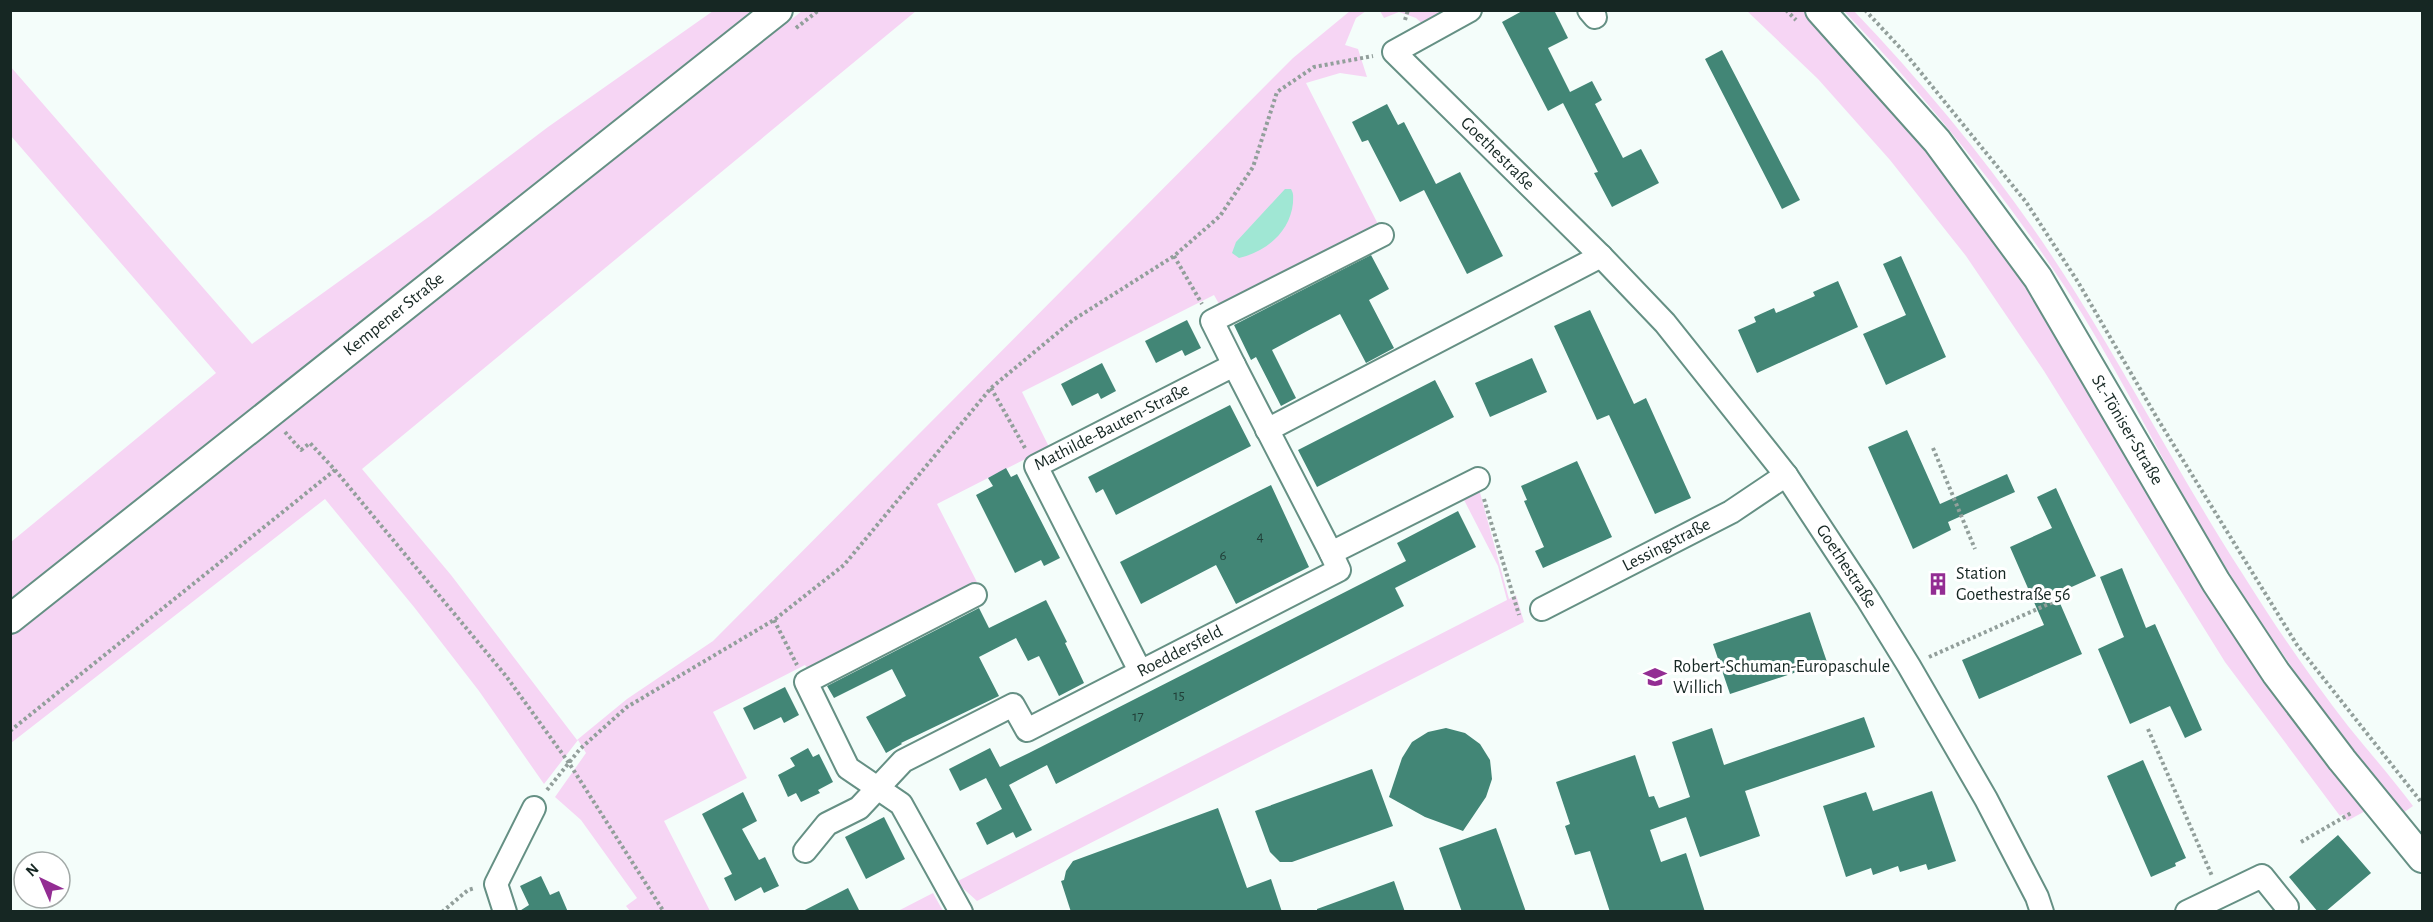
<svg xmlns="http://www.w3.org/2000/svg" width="2433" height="922" font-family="'Alegreya Sans',sans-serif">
  <rect width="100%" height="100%" fill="#f4fdfa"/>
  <path fill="#f6d5f4" d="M713 11H760L11 602V542L216 373 11 136 10 66 252 344 430 216 548 127Z
    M802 11H916L362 469 451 575 577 740 627 699 713 641 1293 58 1350 11H1366L1356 18 1345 45 1358 49 1367 77 1340 73 1306 83 1381 230 1223 311 1214 295 1022 392 1049 447 937 504 979 586 810 672 805 665 713 712 747 778 664 821 710 911H630L626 906 637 898 581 820 555 797 586 753 578 740 544 784 479 691 414 607 325 499 11 743V636Z
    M1380 11H1444L1428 29 1416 18 1399 12 1384 18Z
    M1747 11H1808L1998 234 2369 809 2347 821 2343 814 2340 816 2225 662 2044 371 1966 256 1890 160 1818 79Z
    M1844 11H1854C1935 96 2009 187 2072 287 2131 381 2182 480 2242 573 2275 626 2310 677 2348 726 2370 753 2392 778 2413 806L2403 813C2376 776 2345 741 2318 704 2282 654 2246 601 2214 548 2162 463 2120 371 2065 287 2000 188 1925 96 1844 11Z
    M1479 489 1509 599 1516 595 1524 622 977 901 956 882 1507 600 1498 566 1463 498Z
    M933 893 943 911H898Z"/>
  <path fill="#a0e7d4" d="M1285 189H1291C1294 194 1293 197 1293 203 1290 232 1266 252 1239 258L1232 253 1236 242Z"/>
  <path fill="#428676" d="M1524 10H1554L1568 38 1548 48 1570 92 1592 81 1602 100 1595 104 1623 158 1641 149 1659 183 1612 207 1594 173 1598 172 1563 103 1548 111 1502 22Z
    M1722 50 1800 200 1782 209 1705 59Z
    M1387 104 1398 125 1404 122 1436 184 1460 172 1503 256 1467 274 1424 190 1400 202 1368 140 1362 142 1352 122Z
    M1371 255 1389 289 1369 300 1394 348 1366 363 1340 314 1311 329 1272 350 1296 398 1281 406 1256 357 1251 360 1234 325Z
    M1901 256 1946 357 1886 385 1863 334 1906 315 1883 264Z
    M1838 281 1858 327 1757 373 1738 330 1756 322 1754 317 1774 308 1776 313 1815 296 1813 292Z
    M1590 310 1634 404 1646 398 1691 498 1655 514 1609 415 1597 420 1554 326Z
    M1187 320 1201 348 1185 356 1182 350 1156 363 1145 341Z
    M1532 358 1547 392 1490 417 1475 383Z
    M1102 363 1116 391 1101 399 1098 393 1072 406 1061 384Z
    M1435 380 1454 417 1317 487 1298 450Z
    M1230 405 1251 446 1116 515 1103 489 1096 493 1088 477Z
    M1907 430 1940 504 2007 474 2015 492 1948 522 1951 530 1913 549 1868 447Z
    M1577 461 1612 537 1543 568 1535 551 1544 547 1524 501 1527 500 1521 486Z
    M1006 468 1011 477 1017 474 1060 558 1044 566 1041 560 1015 573 976 495 993 486 988 478Z
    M1271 485 1309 567 1236 604 1216 565 1141 604 1120 562Z
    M2056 488 2096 576 2056 594 2082 654 1979 699 1962 660 2044 625 2010 547 2052 528 2037 497Z
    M1458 511 1476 547 1395 588 1404 606 1056 784 1047 765 1009 785 1032 830 1016 838 1013 832 987 845 976 823 1002 809 986 778 960 791 949 769 990 748 1000 767 1029 753 1406 561 1397 543Z
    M2122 568 2146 628 2155 624 2202 730 2185 738 2170 706 2130 724 2098 649 2124 637 2100 577Z
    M1046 600 1067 642 1065 643 1084 683 1059 696 1039 656 1028 661 1016 638 979 657 999 696 901 743 902 744 886 753 866 717 906 696 892 669 834 698 827 686 979 608 989 628Z
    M1810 612 1827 662 1730 694 1713 644Z
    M785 687 799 715 784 723 781 717 754 730 743 708Z
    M1864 717 1875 747 1745 791 1760 836 1700 857 1686 817 1650 830 1661 862 1686 853 1705 912H1610L1590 851 1575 855 1565 826 1570 824 1556 782 1635 755 1649 797 1654 796 1659 808 1690 797 1672 742 1712 728 1724 765Z
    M1446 728 1465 733 1480 744 1490 760 1491 769 1492 779 1486 797 1463 831 1425 817 1389 797 1402 758 1412 742 1428 732Z
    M808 748 813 757 819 754 833 782 818 790 820 793 801 802 796 793 788 797 778 775 795 766 790 758Z
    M2143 760 2186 858 2175 863 2176 866 2151 877 2107 776Z
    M1372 769 1393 826 1292 862H1280L1270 852 1255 811Z
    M1932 791 1956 861 1928 870 1926 864 1900 872 1898 866 1873 875 1871 868 1846 877 1823 806 1866 792 1873 811Z
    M743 792 757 821 742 829 759 860 765 857 779 886 764 893 761 887 735 901 724 878 732 874 702 814Z
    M1218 808 1247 888 1271 879 1282 912H1071L1061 881 1064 880 1066 871 1073 861Z
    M884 817 905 859 866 879 845 837Z
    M1496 828 1526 912H1462L1439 848Z
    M2338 835 2371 873 2325 912H2318L2289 877Z
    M541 876 550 895 559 891 568 912H518L529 905 520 886Z
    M1394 881 1405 912H1317V909Z
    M848 888 860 912H801Z"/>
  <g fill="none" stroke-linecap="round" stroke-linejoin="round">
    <g stroke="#659084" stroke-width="26">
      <g id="minor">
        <path id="s1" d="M1470 10 1394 52 1601 256 1665 323 1786 475 1867 598 1909 666 1986 799 2037 897 2042 912"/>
        <path d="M1589 10 1595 17"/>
        <path d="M1234 365 1212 321 1382 235"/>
        <path d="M1267 430 1601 256"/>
        <path id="s2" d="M1542 609 1731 512 1786 475"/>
        <path id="s3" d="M1140 671 1036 466 1234 365 1331 553"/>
        <path id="s4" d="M805 851 827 824 859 808 903 761 1013 705 1027 730 1339 570 1331 553 1478 479"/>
        <path d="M505 912 496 884 534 808"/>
        <path d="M961 912 901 804 848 768 806 682 975 595"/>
        <path d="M2187 912 2262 876 2287 907"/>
      </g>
    </g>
    <g stroke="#659084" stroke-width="32">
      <g id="major">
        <path id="s5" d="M1820 10 1937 141 2038 278 2216 582 2276 673 2342 760 2422 858"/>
        <path id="s6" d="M10 619 778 10"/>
      </g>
    </g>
    <path stroke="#929f9b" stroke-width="4" stroke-dasharray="3 3" stroke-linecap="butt" d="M1786 10 1796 20
      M1865 10 1905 53 2026 202 2078 282 2157 418 2297 645 2422 803
      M1405 20 1408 10
      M796 28 819 10
      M1174 256 1202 304
      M991 388 1025 448
      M285 432 301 450 310 443 335 470 506 676 569 763 664 912
      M1933 448 1975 549
      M1484 499 1519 615
      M774 620 797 665
      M1929 657 2069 595
      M2148 729 2212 876
      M10 731 335 470
      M547 790 580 749 627 707 774 620 844 565 991 388 1073 320 1174 256 1220 216 1253 167 1277 92 1314 67 1373 56
      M2301 842 2353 812
      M442 912 468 890 475 888"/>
    <use href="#minor" stroke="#fff" stroke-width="22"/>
    <use href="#major" stroke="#fff" stroke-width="28"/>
  </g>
  <defs>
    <g id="building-bare" transform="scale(1.8)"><path d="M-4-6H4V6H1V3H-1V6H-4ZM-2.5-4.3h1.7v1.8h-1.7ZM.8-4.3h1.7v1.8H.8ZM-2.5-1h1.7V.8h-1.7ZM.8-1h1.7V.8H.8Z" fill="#932d93" stroke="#fff" stroke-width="2.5" paint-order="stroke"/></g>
    <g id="school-bare" transform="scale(1.8)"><path d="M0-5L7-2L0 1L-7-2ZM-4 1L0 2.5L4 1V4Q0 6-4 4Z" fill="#932d93" stroke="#fff" stroke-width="2.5" paint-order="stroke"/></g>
  </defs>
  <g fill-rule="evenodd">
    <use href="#building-bare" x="1938" y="584"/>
    <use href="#school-bare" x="1655" y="677"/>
  </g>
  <g text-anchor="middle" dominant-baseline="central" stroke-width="6" stroke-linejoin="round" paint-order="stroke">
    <g font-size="15" fill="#213f38">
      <text x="1260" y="536">4</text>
      <text x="1223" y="555">6</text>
      <text x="1179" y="695">15</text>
      <text x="1138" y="716">17</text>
    </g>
    <g font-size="18" fill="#162723" stroke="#fff">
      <text stroke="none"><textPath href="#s1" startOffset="232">Goethestraße</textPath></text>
      <text stroke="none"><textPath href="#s6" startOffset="490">Kempener Straße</textPath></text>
      <text stroke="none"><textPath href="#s3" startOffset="315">Mathilde-Bauten-Straße</textPath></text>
      <text stroke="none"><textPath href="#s5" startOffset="522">St.-Töniser-Straße</textPath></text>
      <text stroke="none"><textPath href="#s2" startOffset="140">Lessingstraße</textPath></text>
      <text stroke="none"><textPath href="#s1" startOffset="774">Goethestraße</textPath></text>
      <text stroke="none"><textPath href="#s4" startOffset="459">Roeddersfeld</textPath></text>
    </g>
    <g font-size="18" fill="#162723" stroke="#fff" text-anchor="start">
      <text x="1956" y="574">Station<tspan x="1956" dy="21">Goethestraße 56</tspan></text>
      <text x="1673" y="667">Robert-Schuman-Europaschule<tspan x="1673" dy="21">Willich</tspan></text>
    </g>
  </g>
  <rect width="2433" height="922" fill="none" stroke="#162723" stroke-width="24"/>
  <g transform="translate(42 880) rotate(316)"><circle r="28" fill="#ffffff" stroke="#a2a9a7" stroke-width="1.5"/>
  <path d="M0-4.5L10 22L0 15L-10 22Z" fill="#932d93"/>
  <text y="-9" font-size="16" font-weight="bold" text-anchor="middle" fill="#162723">N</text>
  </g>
</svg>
